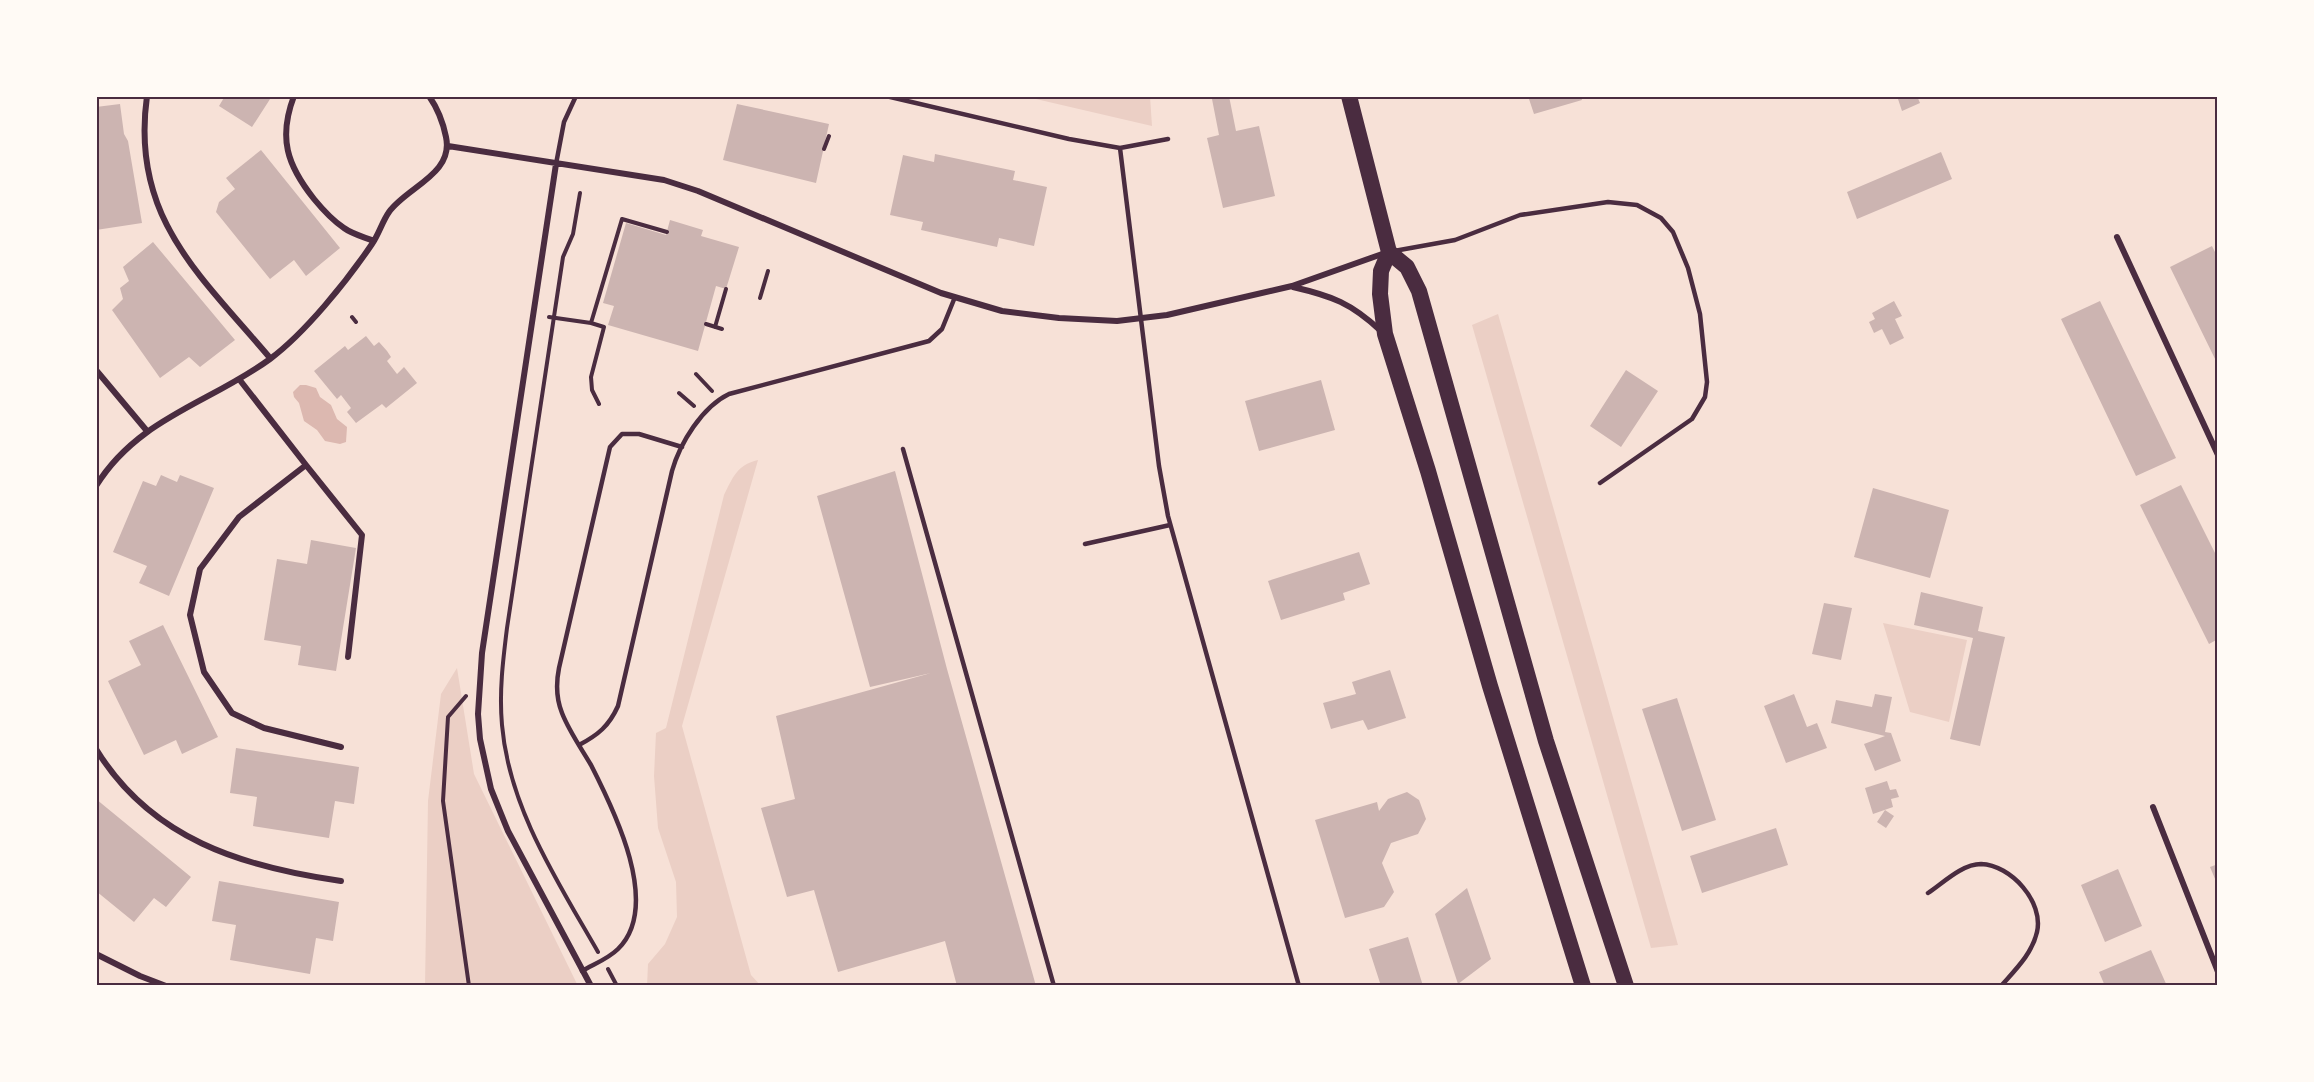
<svg xmlns="http://www.w3.org/2000/svg" width="2314" height="1082" font-family="'Open Sans',sans-serif">
  <rect width="100%" height="100%" fill="#f7e1d7"/>
  <path fill="#ebcfc5" d="M1023 96H1150L1152 126Z
    M1498 314 1678 945 1651 948 1472 325Z
    M758 460 682 726 751 975 761 986H647L648 964 665 944 677 917 676 882 658 828 654 776 656 733 666 728 724 495C733 477 737 465 758 460Z
    M1883 623 1967 640 1949 722 1910 712Z
    M457 668 474 774 578 986H425L428 801 441 694Z"/>
  <path fill="#dcb8b0" d="M300 385H306L316 388 320 397 331 405 337 419 347 427 346 442 340 444 325 441 317 430 304 421 299 403 294 397 293 392Z"/>
  <path fill="#ccb4b1" d="M225 96H272L252 127 219 106Z
    M1229 96 1236 131 1259 126 1275 196 1223 208 1207 138 1219 135 1212 99Z
    M1528 96H1581L1582 100 1534 114Z
    M1897 96H1917L1920 103 1902 111Z
    M120 104 124 134 128 141 142 223 96 230V107Z
    M737 104 829 124 816 183 723 160Z
    M261 150 340 248 306 276 294 260 270 279 216 212 219 202 235 189 226 178Z
    M1941 152 1952 179 1857 219 1847 192Z
    M935 154 1015 171 1013 180 1047 187 1034 246 999 238 997 247 921 230 923 222 890 215 903 155 934 162Z
    M670 220 703 230 701 236 739 247 726 289 716 286 698 351 608 325 614 306 603 303 626 223 666 235Z
    M153 242 235 340 200 367 189 357 160 378 112 310 123 299 120 288 129 281 123 267Z
    M2212 246 2218 258V365L2170 267Z
    M1894 301 1902 316 1895 319 1904 338 1890 345 1882 329 1874 333 1869 322 1875 319 1872 313Z
    M2100 301 2176 458 2136 476 2061 319Z
    M366 336 374 346 379 342 387 351 391 357 387 361 397 374 404 367 417 383 386 408 382 404 356 423 347 412 351 408 341 395 337 399 314 371 345 346 348 350Z
    M1626 370 1658 391 1621 447 1590 426Z
    M1321 380 1335 430 1259 451 1245 401Z
    M895 471 947 669 1036 986H957L945 941 838 972 814 890 787 897 761 808 795 799 776 716 931 673 870 687 817 496Z
    M161 475 177 482 180 475 214 488 169 596 139 583 147 566 113 552 143 481 156 486Z
    M2181 485 2218 559V639L2209 644 2140 505Z
    M1873 488 1949 510 1930 578 1854 557Z
    M311 540 356 548 336 671 298 665 301 646 264 640 277 559 307 564Z
    M1359 552 1370 584 1343 593 1345 600 1281 620 1268 581Z
    M1921 592 1983 607 1978 631 2005 637 1980 746 1950 739 1973 638 1914 625Z
    M1824 603 1852 608 1841 660 1812 654Z
    M163 625 218 737 182 754 176 740 144 755 108 681 141 665 129 641Z
    M1390 670 1406 718 1368 730 1363 720 1331 729 1323 703 1356 694 1352 682Z
    M1794 694 1807 727 1817 723 1827 748 1786 763 1764 706Z
    M1875 694 1892 697 1885 732 1891 733 1901 761 1875 771 1864 744 1885 736 1831 723 1836 700 1872 707Z
    M1677 698 1716 820 1682 831 1642 709Z
    M236 748 359 767 354 804 335 801 329 838 253 826 257 797 230 793Z
    M1887 781 1890 790 1896 789 1899 797 1891 799 1893 807 1873 814 1865 788Z
    M1407 792 1419 800 1426 819 1418 834 1391 843 1382 863 1394 892 1384 907 1345 918 1315 820 1377 802 1379 811 1388 799Z
    M96 799 191 877 166 907 154 898 134 922 96 891Z
    M1885 810 1894 816 1886 828 1877 822Z
    M1776 828 1788 865 1702 893 1690 856Z
    M2218 864V886L2210 867Z
    M2118 869 2142 926 2105 942 2081 885Z
    M219 881 339 902 333 941 316 938 310 974 230 960 236 925 212 921Z
    M1467 888 1491 959 1458 984 1435 914Z
    M1408 937 1423 986H1381L1369 949Z
    M2151 950 2167 986H2105L2099 972Z"/>
  <g fill="none" stroke-linecap="round" stroke-linejoin="round">
    <path stroke="#4a2c40" stroke-width="4" d="M824 149 829 136
      M580 193 573 234 563 257 507 628C503 660 499 692 502 725 509 808 558 882 598 952
      M760 298 768 271
      M352 317 356 322
      M549 317 591 323 604 327 591 377 592 390 599 404
      M591 323 622 219 667 232
      M706 324 722 329
      M715 327 726 289
      M696 374 712 391
      M679 393 694 406
      M466 696 448 717 443 801 469 986
      M608 969 617 986"/>
    <path stroke="#4a2c40" stroke-width="4.5" d="M886 96 1069 139 1120 148 1168 139
      M1120 148 1159 466 1168 516 1299 986
      M556 164 564 122 576 96
      M1394 251 1455 240 1520 215 1608 202 1637 205 1661 218 1673 232 1688 268 1700 314 1707 382 1705 397 1692 419 1600 483
      M903 449 1054 986
      M1085 544 1170 525
      M579 745C598 735 609 726 618 706L672 471C680 443 702 407 729 394L929 341 942 329 955 297
      M1928 893C1943 883 1962 864 1981 864 2011 865 2044 902 2037 932 2032 954 2015 970 2001 986
      M582 971C594 964 608 959 618 949 662 906 614 810 591 765 581 748 569 731 562 713 556 698 556 683 559 668L610 447 622 434H639L682 447"/>
    <path stroke="#4a2c40" stroke-width="6" d="M147 96C130 217 200 275 270 358
      M294 96C278 138 287 165 314 199 323 210 332 220 344 228 352 234 364 237 374 241
      M448 146 664 180 698 191 941 293 1002 311 1059 318 1117 321 1167 315 1292 286 1385 253
      M556 164 482 653 478 714 480 739 491 789 508 831 591 986
      M2117 237 2218 455
      M1293 287C1332 296 1351 303 1381 331
      M96 370 147 431
      M239 379 306 465 239 517 200 569 190 615 204 672 232 713 264 728 341 747
      M306 465 362 535 348 657
      M96 486C138 418 210 403 270 359 305 333 347 281 372 244 379 234 382 222 389 212 407 187 454 174 446 137 443 122 438 109 429 96
      M96 749C151 839 242 867 341 881
      M2153 807 2218 972
      M96 954 140 976 166 986"/>
    <path stroke="#4a2c40" stroke-width="16" d="M1349 96 1389 252 1407 267 1419 291 1546 741 1626 986
      M1389 252 1381 271 1380 294 1385 334 1428 471 1490 686 1583 986"/>
  </g>
  <rect width="2314" height="1082" fill="none" stroke="#fffaf5" stroke-width="195"/>
  <rect x="98" y="98" width="2118" height="886" fill="none" stroke="#4a2c40" stroke-width="2"/>
</svg>
